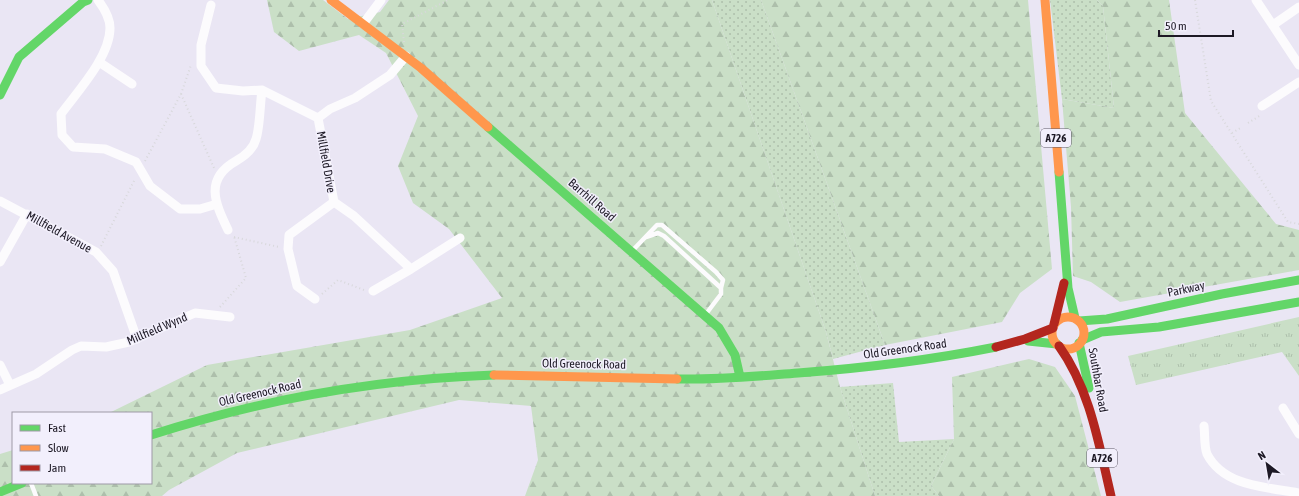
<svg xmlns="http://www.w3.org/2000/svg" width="1299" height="496" font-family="'Asap Condensed',sans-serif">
  <defs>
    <pattern id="grass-dots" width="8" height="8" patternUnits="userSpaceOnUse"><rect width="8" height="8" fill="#cadfc7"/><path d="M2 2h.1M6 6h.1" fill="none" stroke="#adbfab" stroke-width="1.8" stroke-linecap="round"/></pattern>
    <pattern id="forest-firs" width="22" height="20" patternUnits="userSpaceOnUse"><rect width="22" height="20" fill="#cadfc7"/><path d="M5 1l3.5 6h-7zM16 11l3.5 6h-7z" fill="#adbfab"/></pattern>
    <pattern id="park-tufts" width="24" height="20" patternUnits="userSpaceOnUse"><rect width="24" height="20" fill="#cadfc7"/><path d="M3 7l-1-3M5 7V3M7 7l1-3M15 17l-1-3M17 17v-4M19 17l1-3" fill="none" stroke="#adbfab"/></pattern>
  </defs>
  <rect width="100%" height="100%" fill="#eae6f4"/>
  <path fill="url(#grass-dots)" d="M712 0H761L885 345 833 359 826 332Z
    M1050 0H1097L1103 6 1114 108 1062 99Z
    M893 383 899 442 954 439 931 486 939 496H875L840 387Z"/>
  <path fill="url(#forest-firs)" d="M267 0H323L348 19 380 12 389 0H712L826 332 840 387 875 496H525L538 460 531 406 459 400 237 453 169 490 162 496H0V454L13 450V483H151V413H109L207 365 410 330 502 298 449 229 413 203 398 166 418 116 386 53 359 35 299 51 274 32Z
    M761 0H1028L1052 269 1020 293 1002 322 885 345Z
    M1097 0H1169L1185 113 1276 224 1299 230V270L1120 302 1091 282 1073 276 1071 207 1062 99 1114 108 1103 6Z
    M1029 359 1055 367 1075 396 1101 496H939L931 486 954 439 952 377Z"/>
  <path fill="url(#park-tufts)" d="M1299 317V376L1282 352 1136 385 1128 356Z"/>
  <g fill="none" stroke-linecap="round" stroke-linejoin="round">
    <path stroke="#d8d8db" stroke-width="2" stroke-dasharray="1 3" stroke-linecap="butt" d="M1195 0 1211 101 1288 222 1299 224
      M404 42 402 24 448 0
      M181 94 191 65
      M1248 123 1261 115
      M1232 133 1242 127
      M145 161 181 94 214 168
      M234 237 279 247
      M101 246 135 179
      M322 294 338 280 364 290
      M220 307 246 278 234 236"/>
    <path stroke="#fcfbfd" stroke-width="4.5" d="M633 250 657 225H662L716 272 723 280 721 288 664 236 658 233 646 237
      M706 314 721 294V288
      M31 483 36 496"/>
    <path stroke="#fcfbfd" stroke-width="9" d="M98 0C104 8 110 18 110 28 110 57 77 92 61 114L62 135 73 147 105 149 136 162 150 186 180 209H200L217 204
      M1256 0 1299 65
      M211 5 201 45V66L216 88 243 91 262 90 318 118
      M363 24 381 0
      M1273 25 1299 7
      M99 62 132 84
      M1262 106 1299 82
      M318 118 334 202 354 216 411 269 460 238
      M318 118 330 109 355 98 390 75 406 56
      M0 201 96 252 113 271 137 339
      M228 230C215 203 204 179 236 161 245 156 253 150 256 139 260 127 260 104 262 90
      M0 262 27 214
      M373 291 411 269
      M315 299 297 286 288 249 289 235 334 202
      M0 365 10 385
      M0 390 36 374 72 350 81 346 106 347 129 342 195 313 230 317
      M1283 408 1299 434
      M1204 426C1205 434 1204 447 1207 454 1224 487 1267 487 1299 493"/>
    <path stroke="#63d668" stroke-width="9" d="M0 95 19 57 83 2 88 0
      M488 127 719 328 735 355 740 377
      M1059 172 1068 288 1075 318
      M1079 321 1107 319 1222 294 1299 280
      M1082 340 1101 332 1159 327 1299 302
      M1028 341 1057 344
      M1079 343 1089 388
      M677 379C718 380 758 376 798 373 865 368 931 360 996 347
      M151 435C263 399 376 379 494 375
      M0 492 22 483"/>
    <path stroke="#ff974d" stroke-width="9" d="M331 0 421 68 488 127
      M1045 0 1059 172
      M1052 333a16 16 0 1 1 32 0a16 16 0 1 1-32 0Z
      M494 375 677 379"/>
    <path stroke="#b3261e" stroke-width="9" d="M1054 324 1064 283
      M1059 346C1090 389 1099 445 1111 496
      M996 347 1025 339 1053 328"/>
  </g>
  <g text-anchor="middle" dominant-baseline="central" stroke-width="3" stroke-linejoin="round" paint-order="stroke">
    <g fill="#f2effc" stroke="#5d5966" stroke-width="1">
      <rect x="1041" y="129" width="30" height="18" rx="3"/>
      <rect x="1087" y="449" width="30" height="18" rx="3"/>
    </g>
    <g font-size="11" font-weight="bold" fill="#1d1925">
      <text x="1056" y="138">A726</text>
      <text x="1102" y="458">A726</text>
    </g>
    <g font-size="12" fill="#1d1925" stroke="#f2effc">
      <text transform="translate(326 162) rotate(80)">Millfield Drive</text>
      <text transform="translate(592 200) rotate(41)">Barrhill Road</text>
      <text transform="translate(59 232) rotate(29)">Millfield Avenue</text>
      <text transform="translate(1186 289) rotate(-12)">Parkway</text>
      <text transform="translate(157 329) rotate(-23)">Millfield Wynd</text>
      <text transform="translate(905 349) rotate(-8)">Old Greenock Road</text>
      <text transform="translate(584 364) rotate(1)">Old Greenock Road</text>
      <text transform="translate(1098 380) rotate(80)">Southbar Road</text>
      <text transform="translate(260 393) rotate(-13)">Old Greenock Road</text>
    </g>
  </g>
  <rect x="12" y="412" width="140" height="72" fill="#f2effc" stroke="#9d99a6"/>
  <rect x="20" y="425" width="20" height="6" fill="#63d668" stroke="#9d99a6"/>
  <text x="48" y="432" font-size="12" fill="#1d1925">Fast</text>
  <rect x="20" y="445" width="20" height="6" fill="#ff974d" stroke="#9d99a6"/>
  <text x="48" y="452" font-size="12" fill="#1d1925">Slow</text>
  <rect x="20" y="465" width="20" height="6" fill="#b3261e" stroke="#9d99a6"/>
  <text x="48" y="472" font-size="12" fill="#1d1925">Jam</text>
  <g transform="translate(1267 464) rotate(329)" stroke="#f2effc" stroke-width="3" paint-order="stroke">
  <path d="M0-3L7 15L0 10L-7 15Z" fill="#1d1925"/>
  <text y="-6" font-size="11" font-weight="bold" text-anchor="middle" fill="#1d1925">N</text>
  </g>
  <path d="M1159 30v6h74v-6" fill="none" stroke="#1d1925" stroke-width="2"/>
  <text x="1165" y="30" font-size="12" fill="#1d1925" stroke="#f2effc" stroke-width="3" paint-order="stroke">50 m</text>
</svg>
